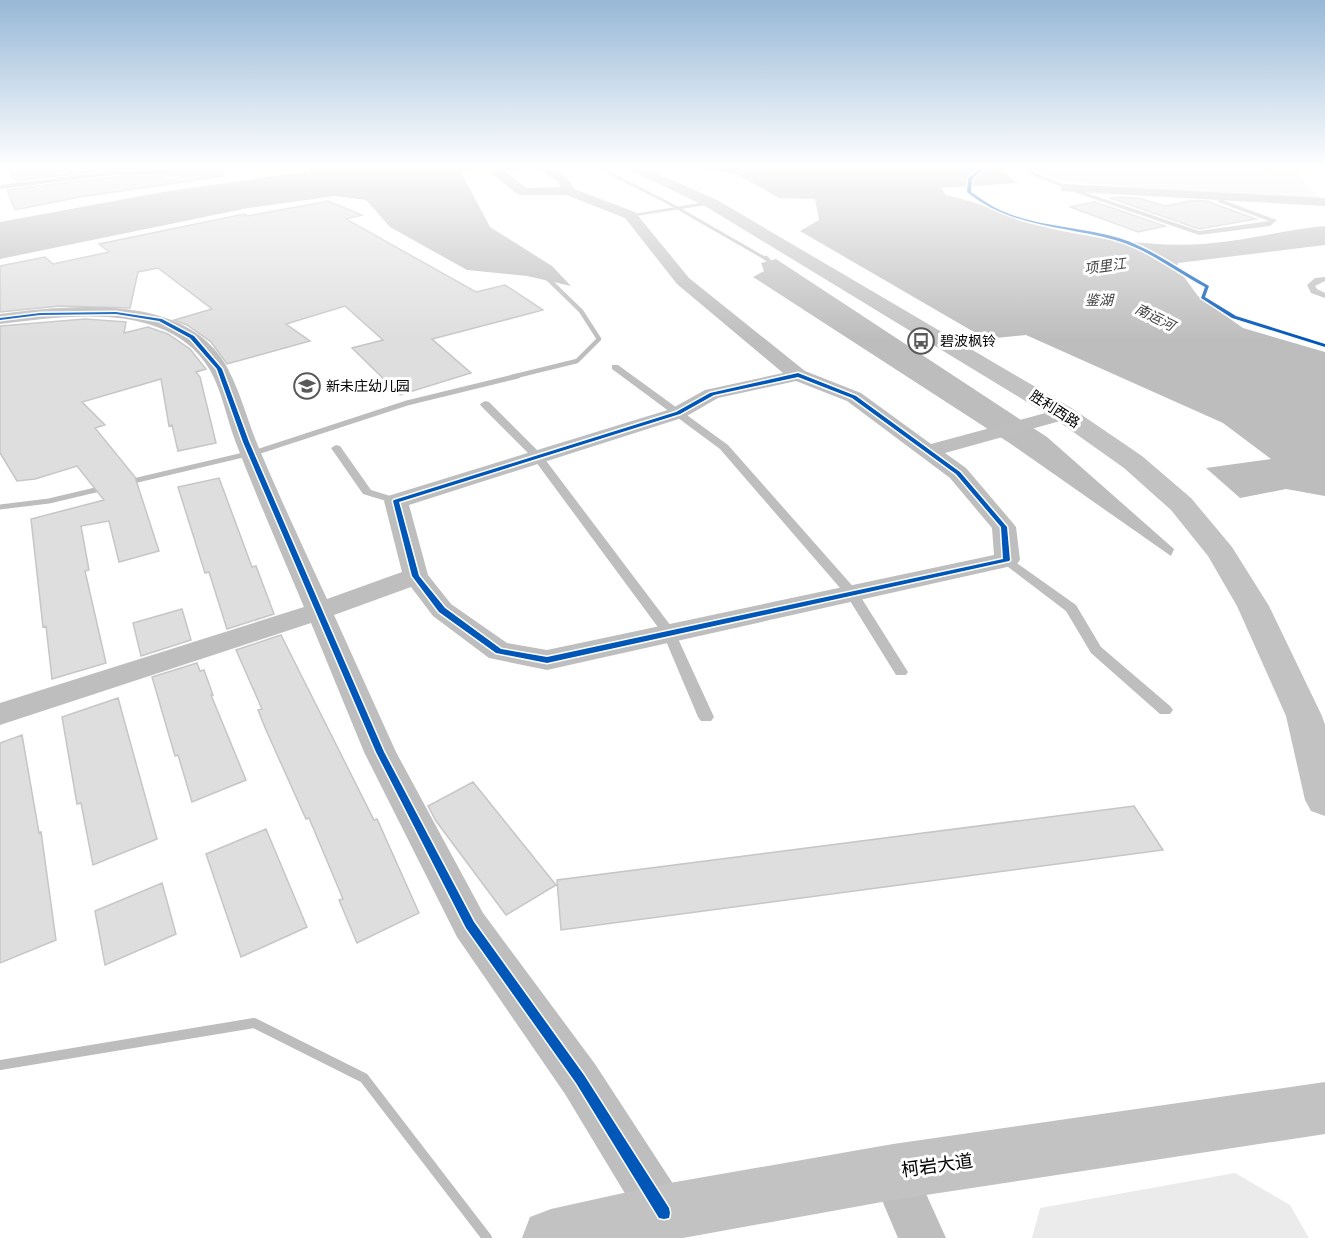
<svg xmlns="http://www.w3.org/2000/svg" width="1325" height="1238" font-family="'Archivo Narrow','Noto Sans SC',sans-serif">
  <rect width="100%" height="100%" fill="#fff"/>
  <path fill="#ebebeb" d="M1028 166H1325V169H1295L1321 201 1076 183 1040 174Z
    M1235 1173 1290 1205 1309 1238H1032L1040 1208Z"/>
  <path fill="#bdbdbd" d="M308 166H495L460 170 490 227 552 266 571 286 527 276 467 270 390 227 366 200 335 196 248 208 0 259V222L163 192 311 171Z
    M686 166H996L1018 183 942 188 945 195C985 203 1021 223 1062 231 1107 240 1157 247 1203 244 1244 241 1284 230 1325 226V245L1178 263 1176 272 1184 277 1198 296 1243 328 1325 352V496L1286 489 1240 498 1206 468 1271 459 1223 423 1026 335 986 339 800 231 819 220 815 199 779 198 738 175Z
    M776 259 1047 437 1174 549 1171 556 1011 444 753 277 764 271 761 263Z"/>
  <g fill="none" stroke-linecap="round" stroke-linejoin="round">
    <path stroke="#bdbdbd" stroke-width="3" d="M596 166 674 206 768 260"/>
    <path stroke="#bdbdbd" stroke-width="4.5" d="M766 258 774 266
      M512 377 577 361 599 339 581 311 546 277"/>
    <path stroke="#bdbdbd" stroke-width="5" d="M129 482 260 451 407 403 518 376
      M0 507 49 501 104 488"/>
    <path stroke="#bdbdbd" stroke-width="10" d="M0 1065 254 1023 364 1078 487 1238"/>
  </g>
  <path fill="#dedede" stroke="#c6c6c6" stroke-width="1.5" d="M7 166H174L113 169 16 181Z
    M202 166H222L223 176 80 197 15 210 7 190 113 177H156Z
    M1119 197 1138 198 1165 206 1190 201H1206L1256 219 1199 229 1110 198Z
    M328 201 362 215 346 219 476 292 505 285 543 310 432 339 471 373 400 395 352 348 383 340 345 306 286 324 310 341 227 364 211 342 187 325 174 320 212 309 158 268 138 272 130 308 60 306 0 312V266L45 257 53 264 109 252 99 244 244 214 248 216Z
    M1095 202 1165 226 1138 232 1070 207Z
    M85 319 126 322 124 333 148 327 168 334 190 349 206 369 196 372 200 377 216 443 178 451 172 425 169 426 161 379 82 402 105 425 95 428 135 477 159 551 119 562 109 521 81 526 89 570 85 571 106 663 52 679 46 626 43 627 31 519 104 500 77 466 35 479 17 481 0 453V326Z
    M219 478 252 567 256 566 274 614 227 629 209 572 205 573 178 487Z
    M182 609 191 640 141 656 133 623Z
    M281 635 374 820 377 819 419 913 357 943 339 900 343 899 309 818 306 819 266 730 258 710 262 709 236 650Z
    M197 663 200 671 204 670 213 695H211L246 780 192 802 178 755 175 756 152 677Z
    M118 698 157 839 93 865 81 803 77 804 62 717Z
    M22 735 39 833 41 832 56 940 0 963V743Z
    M473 782 556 885 506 915 436 821 428 806Z
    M1134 806 1163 850 561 930 557 880Z
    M266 829 307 927 241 957 206 854Z
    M162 883 176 934 105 965 95 911Z"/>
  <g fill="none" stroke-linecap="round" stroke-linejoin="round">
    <path fill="#bebebe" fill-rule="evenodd" d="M187 166H200L156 175H113L0 189V185L113 171H156Z
      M1020 166H1027L1038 174 1078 190 1199 231 1269 221 1218 202 1220 199 1277 220 1270 226 1199 235 1074 192 1034 176Z
      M711 201 713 204 630 217 627 215Z
      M1325 277V281L1315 286 1317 289 1325 293V298L1311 293 1307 285 1315 278Z
      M612 365H618L728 445 857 591 908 672 906 675H896L847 596 720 449 612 369Z
      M485 401 489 402 541 454 674 630 714 717 711 721H701L698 717 663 634 533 458 481 406 480 404Z
      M336 445 340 446 371 490 400 499 402 501 400 503 396 504 363 494 331 448Z
      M1007 556 1076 605 1101 647 1170 706 1173 710 1170 714H1160L1091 653 1066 611 1003 563 1001 560 1003 557Z"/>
    <path fill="#bebebe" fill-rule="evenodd" d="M495 166H525L523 169 504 171 527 188 560 187 558 182 533 166C550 166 567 172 574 189L635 212 689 278 805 371 861 393 931 444 1064 408 1071 410 1074 414 1071 418 945 453 966 468 1012 522 1016 527 1020 560 1016 565 547 670 489 658 433 616 411 587 334 615 396 752 483 913 595 1064 681 1196 687 1213 681 1230 664 1236 647 1230 565 1094 457 937 364 752 311 623 0 725V703L304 607C281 552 257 498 236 443 227 420 222 391 210 370 168 300 68 316 0 324V314C72 305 188 292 228 369 240 392 247 418 256 441 278 494 303 547 327 599L402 572 384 501 388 496 671 409 705 390 783 373 677 284 625 218 566 195H519L492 174 490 171ZM796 381 847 401 950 478 992 528 994 555 547 650 507 643 451 604 428 575 409 505 685 417 718 398Z
      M1065 184 1325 198V206L1061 191V185Z
      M893 1149 909 1156 946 1238H898L870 1172 877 1156Z"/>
    <path fill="#c2c2c2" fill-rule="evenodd" d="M622 166H641L717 200 1073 409 1142 456 1191 498 1232 547 1269 606 1322 716 1325 725V816L1311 811 1305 800 1286 716 1237 606 1208 556 1171 510 1124 468 1055 419 705 206Z
      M1325 1082V1134L893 1200 683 1238H522L530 1217 551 1209 664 1184 893 1144Z"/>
    <g stroke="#fff" stroke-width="3">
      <path id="cycleway" d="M982 166H986L972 179 971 192C981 199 991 206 1002 211 1039 227 1081 227 1119 238 1151 248 1180 270 1209 286L1205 297 1236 316 1325 344V347L1232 318 1201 298 1205 287C1176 272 1146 248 1115 240 1064 226 1010 227 967 192L968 179Z
        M116 312 162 319 194 336 222 369 249 442 384 752 474 922 584 1075 669 1208 670 1213 669 1218 664 1219 659 1218 576 1083 466 928 376 752 243 442 217 369 190 338 159 321 116 314 40 315 0 320V318L40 313Z
        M798 373 856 396 960 472 1007 527 1010 560 1009 561 547 663 496 653 439 612 412 576 393 501 394 500 676 412 710 393ZM798 377 852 398 956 474 1001 527 1003 559 547 657 501 649 445 608 419 576 399 502 680 414 714 395Z"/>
    </g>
    <use href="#cycleway" fill="#0057b8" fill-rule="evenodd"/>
  </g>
  <linearGradient id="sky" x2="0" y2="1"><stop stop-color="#97b8d7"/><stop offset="0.49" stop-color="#fff"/><stop offset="1" stop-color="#fff" stop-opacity="0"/></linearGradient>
  <rect width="1325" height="339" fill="url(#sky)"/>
  <defs>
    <g id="bus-ring" transform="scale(1.35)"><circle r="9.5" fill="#fff" stroke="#595959" stroke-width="1.5"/><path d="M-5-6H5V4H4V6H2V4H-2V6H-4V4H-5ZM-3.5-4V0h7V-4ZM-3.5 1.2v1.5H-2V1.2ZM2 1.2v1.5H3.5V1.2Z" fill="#595959"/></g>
    <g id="school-ring" transform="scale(1.35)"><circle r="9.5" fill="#fff" stroke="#595959" stroke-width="1.5"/><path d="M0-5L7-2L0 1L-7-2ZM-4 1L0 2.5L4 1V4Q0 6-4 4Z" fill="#595959"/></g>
  </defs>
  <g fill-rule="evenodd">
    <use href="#bus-ring" x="921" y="341"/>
    <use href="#school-ring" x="307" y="386"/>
  </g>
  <g text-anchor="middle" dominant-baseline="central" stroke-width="6" stroke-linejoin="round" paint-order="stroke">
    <g font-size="14" font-style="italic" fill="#424242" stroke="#fff">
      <text transform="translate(1105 266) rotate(-8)">项里江</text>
      <text x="1099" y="300">鉴湖</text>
      <text transform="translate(1155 317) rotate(27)">南运河</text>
    </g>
    <g font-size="14" fill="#000" stroke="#fff" text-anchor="start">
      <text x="940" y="341">碧波枫铃</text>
      <text x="326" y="386">新未庄幼儿园</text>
    </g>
    <g font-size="14" fill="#000" stroke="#fff">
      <text transform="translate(1055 409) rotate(33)">胜利西路</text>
    </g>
    <g font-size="18" fill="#000" stroke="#fff">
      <text transform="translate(937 1165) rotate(-8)">柯岩大道</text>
    </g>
  </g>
</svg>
